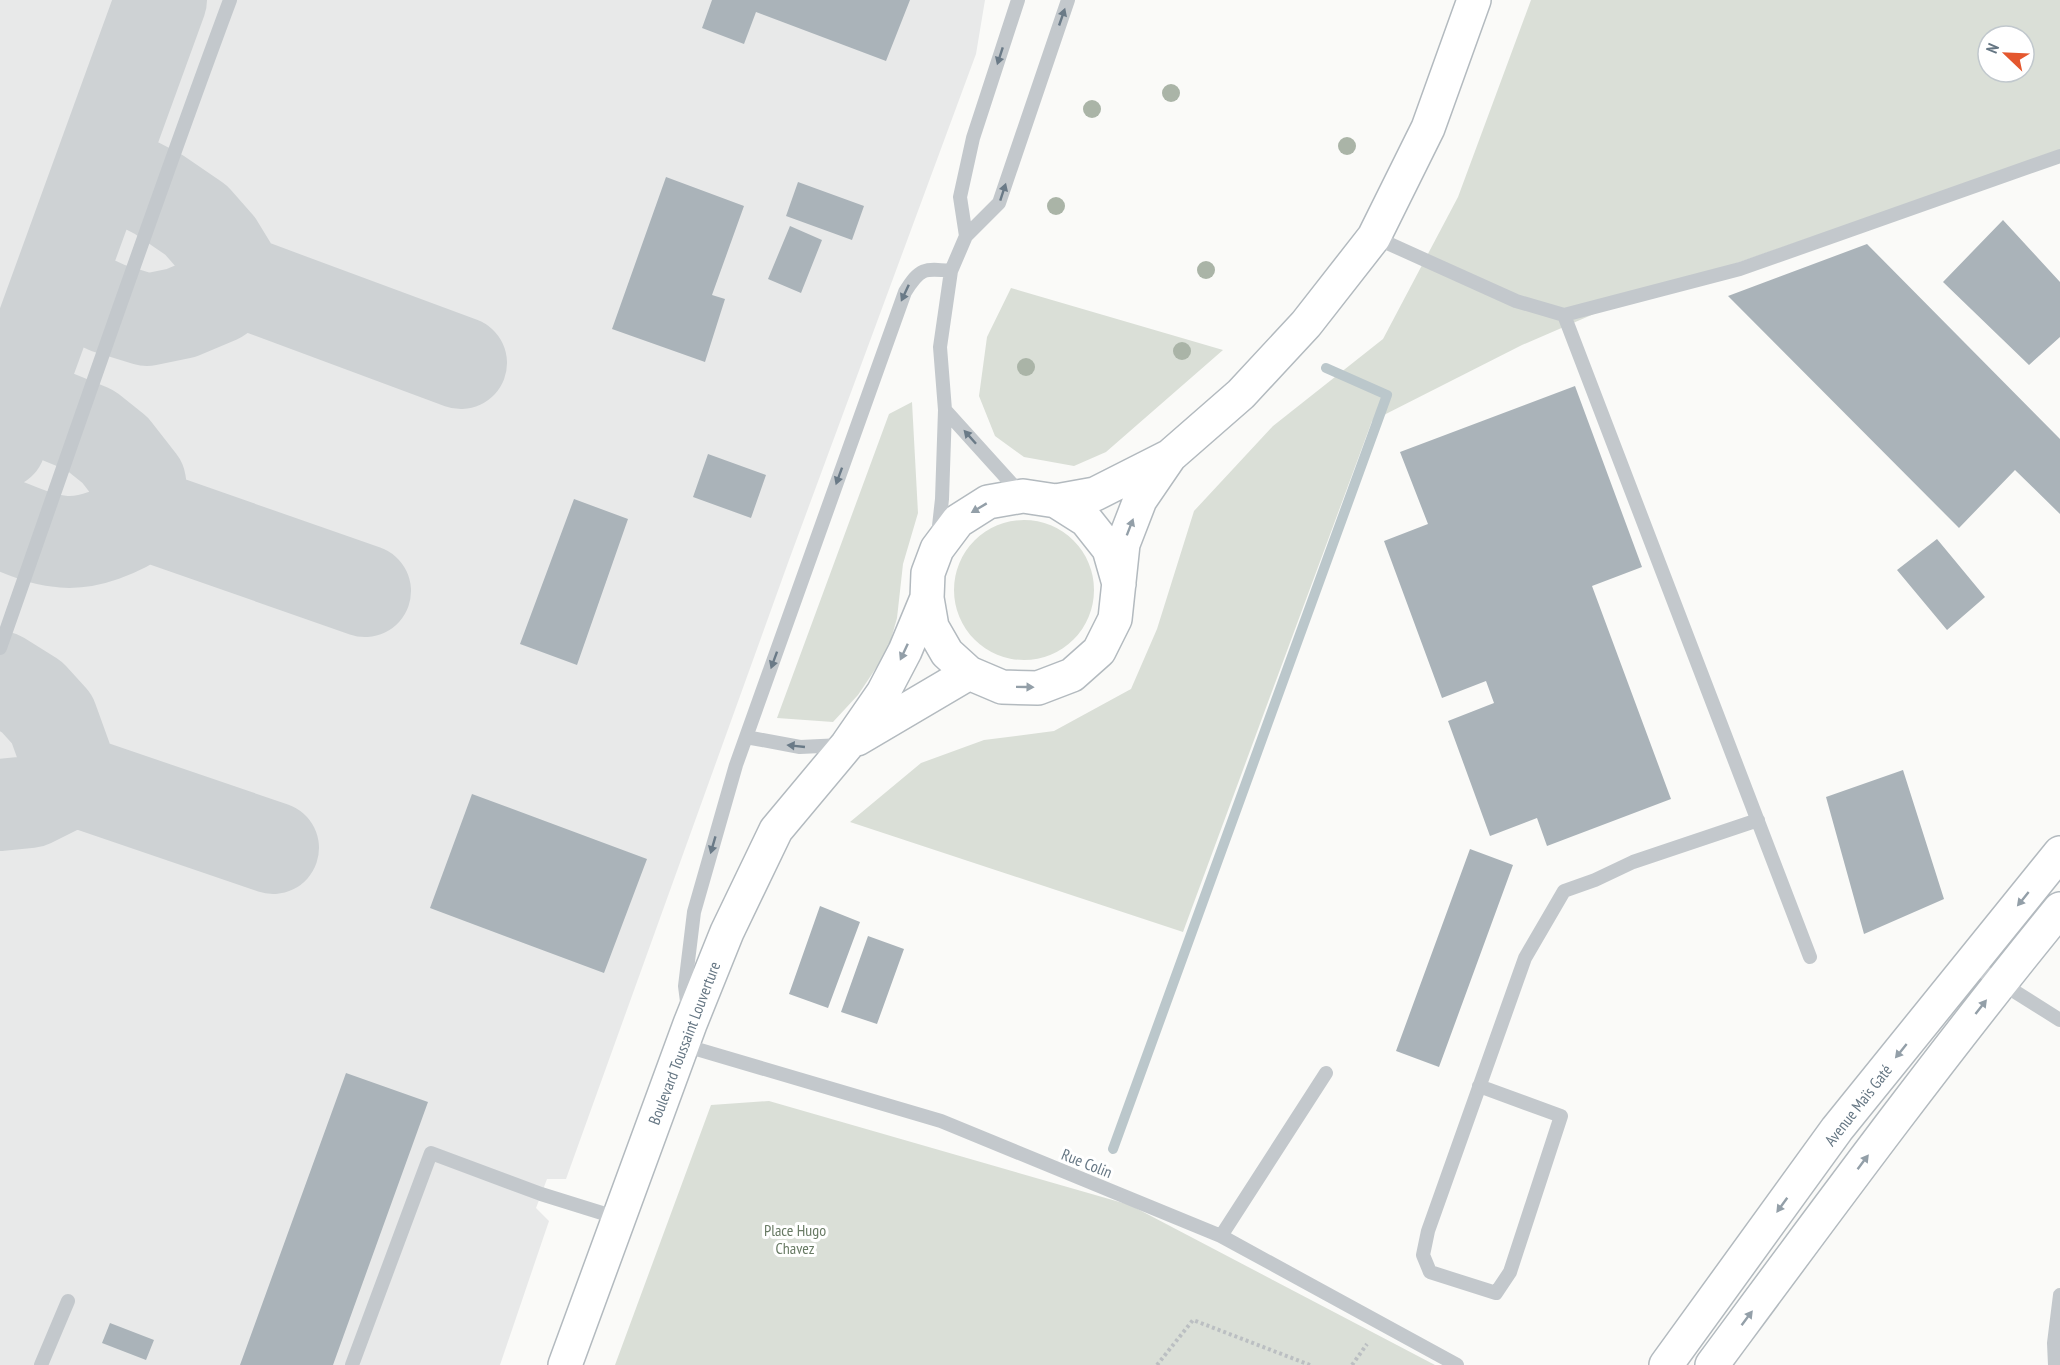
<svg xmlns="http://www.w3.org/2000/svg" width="2060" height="1365" font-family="'PT Sans Narrow',sans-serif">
  <rect width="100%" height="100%" fill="#fafaf8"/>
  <path fill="#e8e9e9" d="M0 0H985L976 54 789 560 566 1179H547L536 1208 549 1221 500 1365H0Z"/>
  <path fill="#dadfd7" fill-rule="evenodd" d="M1531 0H2060V151L1610 307 1522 345 1372 421 1183 932 850 822 921 763 984 740 1054 731 1131 689 1157 629 1194 511 1273 426 1383 339 1458 197ZM1988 36H2024V72H1988Z
    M1011 288 1223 350 1106 452 1074 466 1024 457 995 436 979 396 987 337Z
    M912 402 918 513 903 564 897 618 888 650 858 695 833 722 777 718 889 414Z
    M954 590a70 70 0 1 1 140 0a70 70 0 1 1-140 0Z
    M769 1101 1130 1205 1435 1365H615L711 1105Z"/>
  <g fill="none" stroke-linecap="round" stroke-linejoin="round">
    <path stroke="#bbc7cb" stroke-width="10" d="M1113 1149 1387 395 1326 368"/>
    <path stroke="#ced2d4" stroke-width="92" d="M99 171 123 176 158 194 196 220 218 245 240 281
      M60 278 78 294 108 308 147 320 181 313 219 297 240 281 461 363
      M12 409 51 414 90 430 115 450 140 482 145 514
      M0 443 161 0
      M0 522C18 529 38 539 58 541 87 546 122 530 145 514L365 591
      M0 677 32 697 52 719 74 780
      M0 805 30 802 74 780 273 848"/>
  </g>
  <path fill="#aab3b9" d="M712 0H910L886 61 756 12 744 44 702 28Z
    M666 177 744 206 712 295 725 299 705 362 612 329Z
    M798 182 864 206 852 240 786 216Z
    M2003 220 2060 282V337L2029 365 1943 282Z
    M790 226 822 240 801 293 768 279Z
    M1867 244 2060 439V514L2015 470 1959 528 1728 296Z
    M1575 386 1642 567 1592 586 1671 799 1547 846 1537 818 1490 836 1448 721 1494 703 1486 681 1442 698 1384 541 1428 524 1400 452Z
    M708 454 766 475 751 518 693 497Z
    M574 499 628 519 577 665 520 644Z
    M1937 539 1985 597 1947 630 1897 570Z
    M1903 770 1944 899 1864 934 1826 797Z
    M472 794 647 859 604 973 430 908Z
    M1470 849 1513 865 1439 1067 1396 1051Z
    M820 906 860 922 828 1008 789 994Z
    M868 936 904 949 877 1024 841 1012Z
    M346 1073 428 1102 333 1365H240Z
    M110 1323 154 1340 146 1360 102 1343Z"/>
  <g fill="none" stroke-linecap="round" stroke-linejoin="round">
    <g stroke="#b3babf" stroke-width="36">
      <path id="secondary" d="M1056 501 1095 494 1170 456 1241 394 1306 324 1374 237 1428 128 1474 0
        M1119 584 1109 549 1086 520 1056 501 1023 496 988 502 958 521 937 549 928 573 927 598 932 627 947 653 969 673 1002 687 1038 688 1072 675 1099 651 1115 619 1123 544 1140 500 1170 456
        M857 739 969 673
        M565 1365 690 1024 727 932 776 830 847 745 883 693 905 651 927 598
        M1666 1365 1837 1129 2060 853
        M1712 1365C1826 1211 1939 1057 2060 909"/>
    </g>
    <path stroke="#bbbfc2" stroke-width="4" stroke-dasharray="3 3" stroke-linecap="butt" d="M1157 1365 1193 1320 1310 1365
      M1352 1365 1367 1344"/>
    <path stroke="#c3c8cc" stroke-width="14" d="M966 236 960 197 973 138 1018 0
      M1374 237 1516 301 1564 315 1740 269 2060 156
      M1564 315 1810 957
      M945 410 1021 494
      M938 535 942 499 945 410 940 347 951 271 966 236 999 203 1068 0
      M0 648C76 432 150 215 230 0
      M746 737 800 747 842 745
      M1971 964 2060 1020
      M688 1009 685 986 694 912 736 765 905 292C920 268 924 268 951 271
      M683 1045 941 1121 1221 1236 1457 1365
      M1479 1086 1561 1116 1510 1272 1496 1293 1430 1272 1423 1255 1428 1231 1525 958 1564 891 1595 880 1633 862 1758 820
      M1221 1236 1326 1073
      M41 1365 68 1301
      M352 1365 431 1153 541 1194 618 1218
      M2055 1365 2054 1343 2060 1295"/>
    <use href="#secondary" stroke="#fff" stroke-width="33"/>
  </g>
  <g fill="#aab4a7">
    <circle cx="1171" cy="93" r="9"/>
    <circle cx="1092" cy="109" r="9"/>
    <circle cx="1347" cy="146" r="9"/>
    <circle cx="1056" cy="206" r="9"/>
    <circle cx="1206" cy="270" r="9"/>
    <circle cx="1182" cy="351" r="9"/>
    <circle cx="1026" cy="367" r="9"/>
  </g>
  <defs><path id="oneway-solid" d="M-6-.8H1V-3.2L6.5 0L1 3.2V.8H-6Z" transform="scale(1.5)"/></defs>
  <g fill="#6a7a87">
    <use href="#oneway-solid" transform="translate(1062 17) rotate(-71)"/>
    <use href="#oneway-solid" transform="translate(1000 56) rotate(108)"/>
    <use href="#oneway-solid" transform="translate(1003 192) rotate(-72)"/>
    <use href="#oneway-solid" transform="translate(905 293) rotate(115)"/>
    <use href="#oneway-solid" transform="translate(970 437) rotate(-132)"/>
    <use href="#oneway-solid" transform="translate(839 476) rotate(110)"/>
    <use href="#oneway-solid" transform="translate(774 660) rotate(110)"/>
    <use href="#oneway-solid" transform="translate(796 746) rotate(-174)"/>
    <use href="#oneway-solid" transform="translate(713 845) rotate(106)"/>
  </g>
  <g fill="#939fa8">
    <use href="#oneway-solid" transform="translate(979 508) rotate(149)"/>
    <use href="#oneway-solid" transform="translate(1130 527) rotate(-69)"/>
    <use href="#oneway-solid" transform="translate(904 652) rotate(115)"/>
    <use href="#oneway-solid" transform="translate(1025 687) rotate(1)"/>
    <use href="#oneway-solid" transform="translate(2023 899) rotate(129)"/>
    <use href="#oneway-solid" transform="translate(1981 1007) rotate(-52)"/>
    <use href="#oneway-solid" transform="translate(1901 1051) rotate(129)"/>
    <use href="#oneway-solid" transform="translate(1863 1162) rotate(-53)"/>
    <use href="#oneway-solid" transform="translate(1782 1205) rotate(126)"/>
    <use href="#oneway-solid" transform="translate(1747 1318) rotate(-53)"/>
  </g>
  <g text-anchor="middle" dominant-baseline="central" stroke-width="6" stroke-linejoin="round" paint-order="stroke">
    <g font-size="16" fill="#657683" stroke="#fff">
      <text transform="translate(684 1043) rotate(-69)">Boulevard Toussaint Louverture</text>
      <text transform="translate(1858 1105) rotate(-52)">Avenue Maïs Gaté</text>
      <text transform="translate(1087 1163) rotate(22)">Rue Colin</text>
    </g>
    <g font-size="16" fill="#687a64" stroke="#fff">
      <text x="795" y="1230">Place Hugo<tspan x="795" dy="18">Chavez</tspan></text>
    </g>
  </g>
  <g transform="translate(2006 54) rotate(293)"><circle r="28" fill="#ffffff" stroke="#c1c8cd" stroke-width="1.5"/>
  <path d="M0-4.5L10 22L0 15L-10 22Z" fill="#e4572e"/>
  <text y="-9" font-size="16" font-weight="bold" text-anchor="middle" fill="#657683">N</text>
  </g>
</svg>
